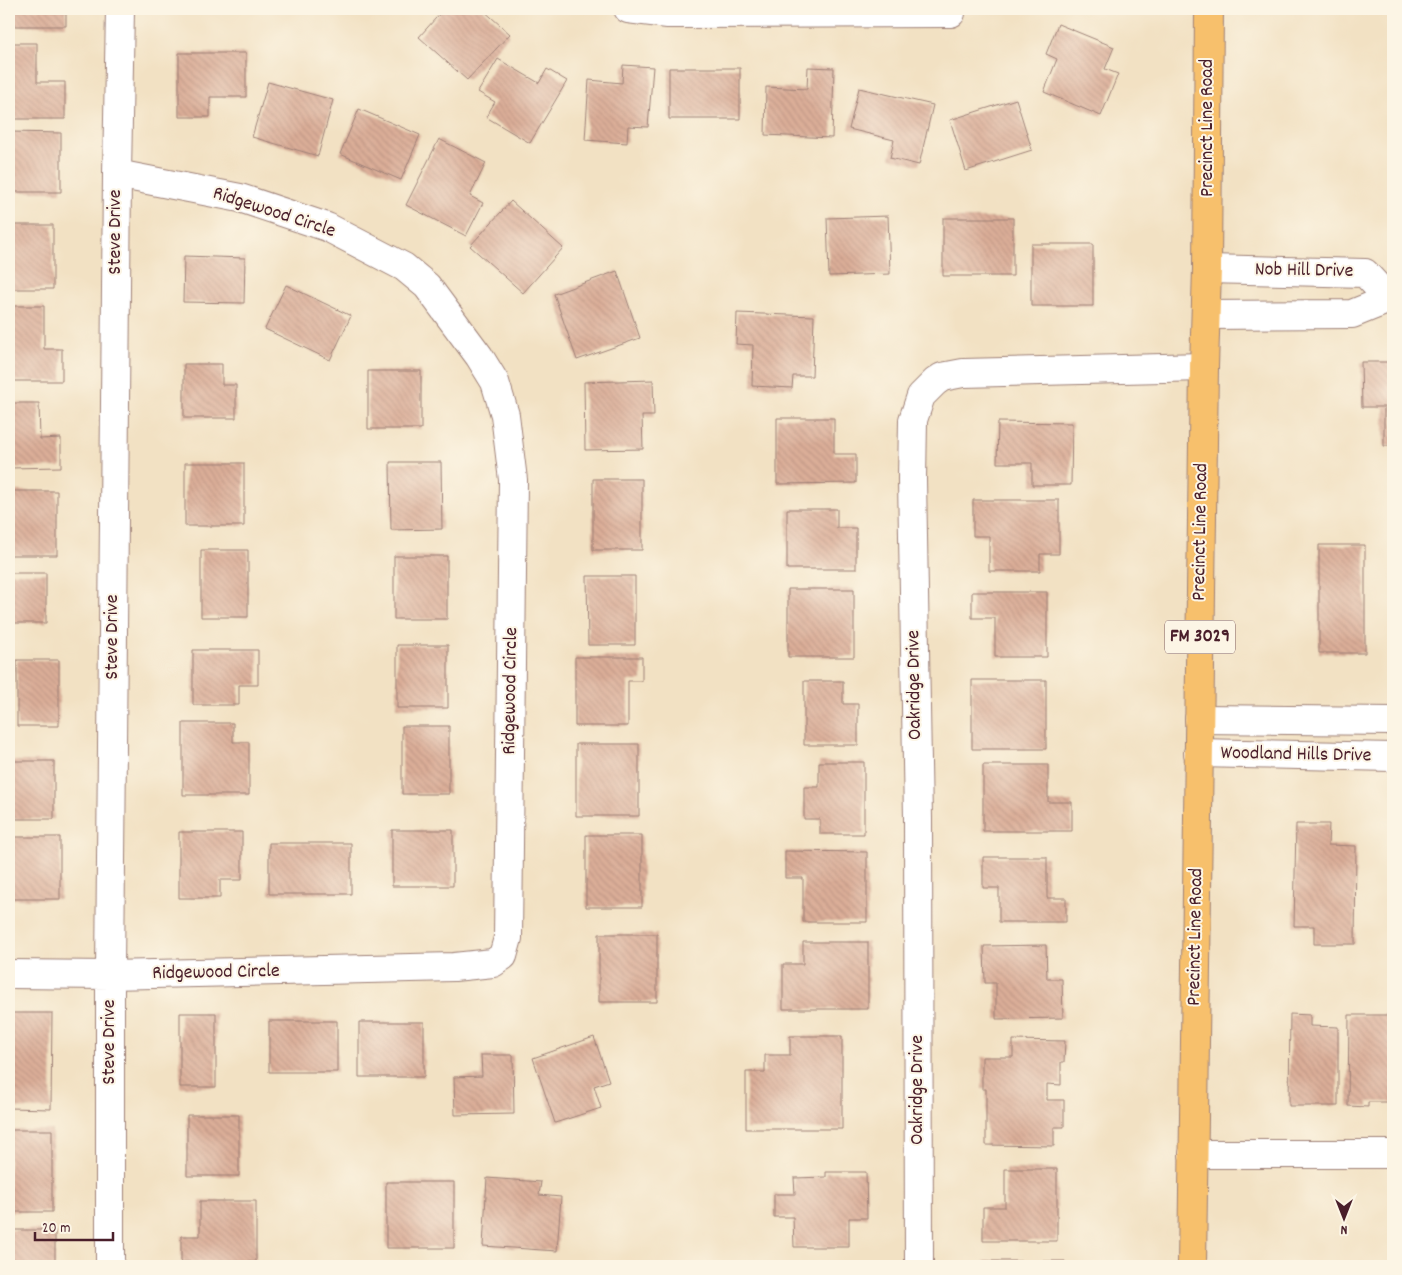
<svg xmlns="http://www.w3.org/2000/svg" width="1402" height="1275" font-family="Dekko,sans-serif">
  <defs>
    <pattern id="building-back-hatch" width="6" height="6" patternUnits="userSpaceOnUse" patternTransform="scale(1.25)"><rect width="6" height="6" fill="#dbae98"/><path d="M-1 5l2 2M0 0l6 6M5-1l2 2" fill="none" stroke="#bd9583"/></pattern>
  </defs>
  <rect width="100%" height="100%" fill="#fcf5e5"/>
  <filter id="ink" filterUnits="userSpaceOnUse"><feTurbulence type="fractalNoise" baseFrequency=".02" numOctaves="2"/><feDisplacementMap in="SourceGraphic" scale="10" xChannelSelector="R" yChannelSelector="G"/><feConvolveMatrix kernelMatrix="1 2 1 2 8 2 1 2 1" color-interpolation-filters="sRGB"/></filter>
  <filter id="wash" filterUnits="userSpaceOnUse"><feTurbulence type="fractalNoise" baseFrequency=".0096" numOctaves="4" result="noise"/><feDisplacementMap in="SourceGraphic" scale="20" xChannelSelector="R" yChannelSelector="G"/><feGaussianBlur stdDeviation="1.12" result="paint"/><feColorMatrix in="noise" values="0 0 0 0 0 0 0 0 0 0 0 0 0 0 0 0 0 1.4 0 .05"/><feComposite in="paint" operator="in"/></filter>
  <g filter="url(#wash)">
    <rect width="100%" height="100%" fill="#f2e1c3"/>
    <g id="blocks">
      <path fill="url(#building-back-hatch)" d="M9 9H66V26H9Z
        M444 9H482L510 34 467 80 419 37Z
        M1058 24 1114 47 1105 69 1118 74 1101 116 1044 92 1057 59 1046 54Z
        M9 43H37V82H65V119H9Z
        M179 53H246V97H210V117H179Z
        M498 59 539 83 547 69 567 81 530 143 486 117 495 102 478 92Z
        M623 65 653 67 648 127 628 126 627 143 585 140 589 80 622 83Z
        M808 67 834 68 832 138 765 135 766 87 807 89Z
        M669 68H740V119H669Z
        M268 82 333 100 318 156 252 137Z
        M859 88 933 105 919 165 890 158 894 140 849 129Z
        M1016 99 1032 150 966 171 950 120Z
        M359 109 420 135 401 180 340 154Z
        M9 132 61 133V192H9Z
        M439 139 486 163 470 196 483 203 466 236 406 205Z
        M511 201 563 248 523 293 470 246Z
        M888 216 890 274 829 276 827 218Z
        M943 218H1013V276H943Z
        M9 225H53V289H9Z
        M1031 244H1093V306H1031Z
        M184 256 245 258 244 303 183 302Z
        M617 271 640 338 577 360 554 294Z
        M286 285 351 316 330 360 265 329Z
        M9 306H44V349H62V381H9Z
        M737 313 814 316 812 376H793L792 388 752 386 753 345 736 344Z
        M1361 362H1393V446H1384V407H1362Z
        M184 364H222V385H236V418H184Z
        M368 371H421V429H368Z
        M653 380 654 416H642L643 449 585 450 584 382Z
        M9 403H39L40 439 61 438V467L9 468Z
        M777 418H834V454H856V483L777 484Z
        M998 422 1072 423 1071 485H1032V463H997Z
        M390 462H441L442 529 391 530Z
        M185 463H244V526H185Z
        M593 479H642V550H593Z
        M9 491H57V555H9Z
        M973 500H1059V554H1040V571H989V536H973Z
        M787 509H837V528H856V569H787Z
        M1319 545H1365V653H1319Z
        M201 550H248V617H201Z
        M394 556H447V619H394Z
        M9 573H46V623H9Z
        M587 576H635V645H588Z
        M788 589H854V657H788Z
        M972 592H1047V657H995V618H972Z
        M397 645H448V708H397Z
        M193 650H258V685H239V705H193Z
        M575 657H642V681H628V726H575Z
        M17 660H59V726H17Z
        M972 680H1046V749H972Z
        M804 681H843V704H858V745H804Z
        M183 723H233V742H249V795H183Z
        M402 726H449V794H402Z
        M576 744H639V816H576Z
        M9 761H54V819H9Z
        M819 762H864V834H820V819H804V787H819Z
        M983 765H1048V802H1072V831H983Z
        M1296 824H1329L1328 845 1356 846 1355 944H1314V926H1294Z
        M392 830H453V886H392Z
        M179 832H242V880H220V898H179Z
        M586 835H642V907H586Z
        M9 837H60V899H9Z
        M269 843H351V894H269Z
        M785 851 867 852V922H803V878H785Z
        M983 857H1047V898H1066V922H999V888H983Z
        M599 934H657V1002H599Z
        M803 942H868V1009H783V964H803Z
        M1046 945 1047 979H1062L1063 1018 996 1019V983H985L984 946Z
        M9 1013H52L51 1109 9 1108Z
        M180 1013H216V1087H180Z
        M1290 1014 1310 1015V1026L1338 1027V1106H1289Z
        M1349 1015H1393V1102H1368V1107L1348 1106Z
        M269 1021H337V1072H269Z
        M359 1022H424V1077H359Z
        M790 1036H842V1129H746V1072H765V1055H790Z
        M594 1037 609 1081 594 1086 601 1108 555 1123 533 1058Z
        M1013 1040 1065 1041 1064 1062H1061V1085L1047 1084V1100H1064V1127H1054V1146L986 1145V1089H982V1057H1013Z
        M481 1055H513L514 1114 455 1115 454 1077 482 1076Z
        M187 1115H239V1176H187Z
        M9 1130H52V1212H9Z
        M1005 1169H1057V1241H983V1207H1005Z
        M826 1172H866L867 1218H849V1247H794L793 1217H774V1194H795L794 1178 826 1177Z
        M487 1178 541 1182 539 1195 561 1197 557 1251 483 1246Z
        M386 1182H454V1248H386Z
        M200 1201H256V1262H181V1236H200Z
        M9 1230H55V1266H9Z
        M984 1261H1065V1266H984Z
        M374 1263V1266H318V1265Z"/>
    </g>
  </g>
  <g filter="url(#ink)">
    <use href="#blocks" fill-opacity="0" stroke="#9e8077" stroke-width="1"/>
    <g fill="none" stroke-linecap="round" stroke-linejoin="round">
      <g stroke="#9e8077" stroke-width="30">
        <path id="minor" d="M628 9 668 14 951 13
          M1207 269 1365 273 1389 299
          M1206 315 1352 314 1389 299H1393
          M1199 719 1393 721
          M1198 753 1393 757
          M9 974 110 975 454 967 493 963 503 956 508 938 513 480 505 415 495 382 479 356 427 286 404 267 327 227 240 198 117 174
          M1193 1154H1393
          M110 1266V975L117 174 120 9
          M919 1266 918 819 912 479 913 420 921 396 935 382 942 377 963 373 1204 367"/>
      </g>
      <g stroke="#9e8077" stroke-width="30">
        <path id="major" d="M1192 1266 1204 367 1207 269 1209 9"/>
      </g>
      <use href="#minor" stroke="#fff" stroke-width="28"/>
      <use href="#major" stroke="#f7c06c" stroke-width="28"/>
    </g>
  </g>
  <g text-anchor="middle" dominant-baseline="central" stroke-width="4" stroke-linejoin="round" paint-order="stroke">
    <rect fill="#fcf5e5" stroke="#7f5f63" stroke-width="1" x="1165" y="620.5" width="70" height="33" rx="4"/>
    <g font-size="19" font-weight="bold" fill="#4a1f2b">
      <text x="1200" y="637">FM 3029</text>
    </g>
    <g font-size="20" fill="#4a1f2b" stroke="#fcf5e5">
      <text transform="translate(1208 128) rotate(-90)">Precinct Line Road</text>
      <text transform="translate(274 213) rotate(18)">Ridgewood Circle</text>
      <text transform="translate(116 232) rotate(-90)">Steve Drive</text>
      <text transform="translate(1304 271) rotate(1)">Nob Hill Drive</text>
      <text transform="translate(1201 532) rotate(-89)">Precinct Line Road</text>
      <text transform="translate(113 637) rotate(-90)">Steve Drive</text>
      <text transform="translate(915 685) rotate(-91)">Oakridge Drive</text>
      <text transform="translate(511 691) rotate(-89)">Ridgewood Circle</text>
      <text transform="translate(1296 755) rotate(1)">Woodland Hills Drive</text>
      <text transform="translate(1196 937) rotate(-89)">Precinct Line Road</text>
      <text transform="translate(216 973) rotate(-1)">Ridgewood Circle</text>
      <text transform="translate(110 1042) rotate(-90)">Steve Drive</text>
      <text transform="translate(918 1090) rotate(-90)">Oakridge Drive</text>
    </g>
  </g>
  <rect width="1402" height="1275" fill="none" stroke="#fcf5e5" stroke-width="30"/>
  <g transform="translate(1344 1218) rotate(180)" stroke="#fcf5e5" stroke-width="4" paint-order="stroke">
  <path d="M0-4L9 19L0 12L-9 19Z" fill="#4a1f2b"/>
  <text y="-8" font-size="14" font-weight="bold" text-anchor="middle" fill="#4a1f2b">N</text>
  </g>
  <path d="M35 1232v8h78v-8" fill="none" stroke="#4a1f2b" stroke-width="2.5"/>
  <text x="42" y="1232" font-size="15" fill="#4a1f2b" stroke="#fcf5e5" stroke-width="4" paint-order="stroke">20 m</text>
</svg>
